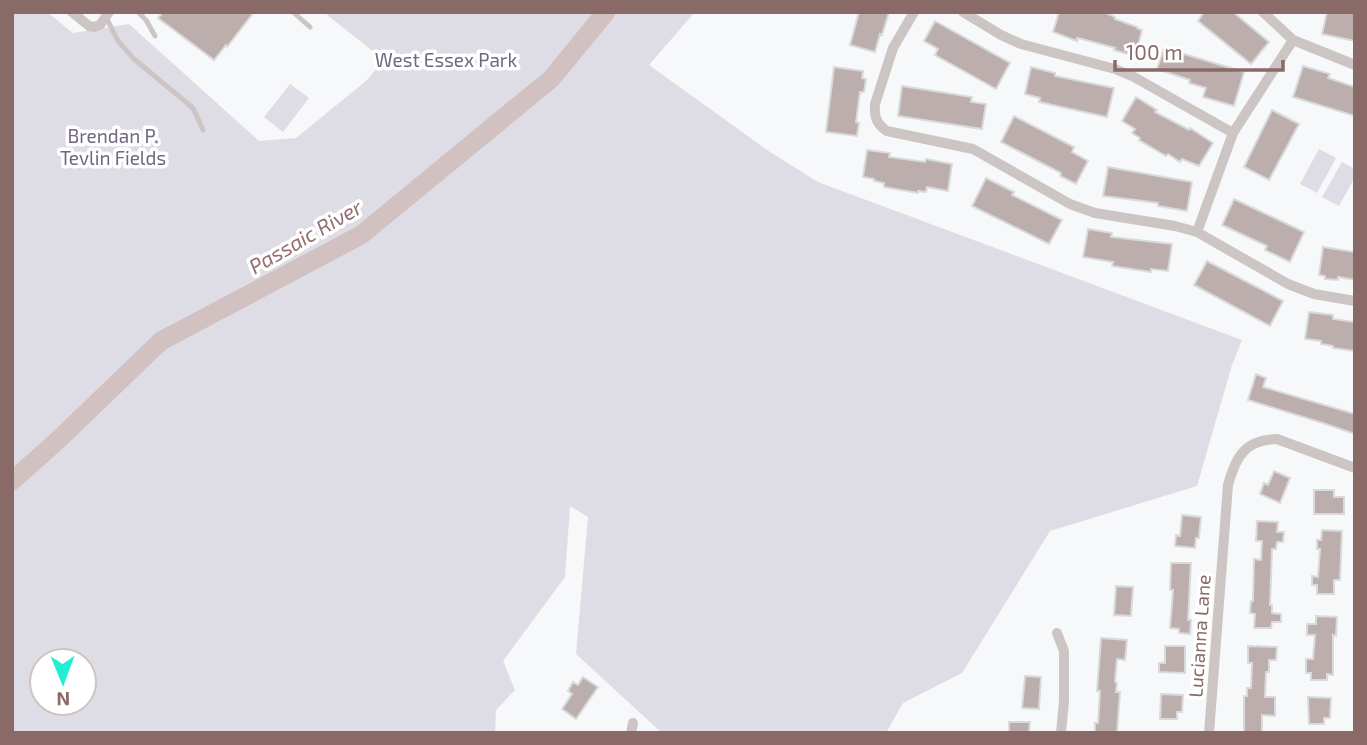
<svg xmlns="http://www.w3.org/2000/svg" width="1367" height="745" font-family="'Exo 2',sans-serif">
  <rect width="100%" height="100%" fill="#f7f8f9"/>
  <path fill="#dedde6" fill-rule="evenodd" d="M12 12H47L73 33 129 24 259 141 296 138 366 81 384 60 327 15 329 12H695L649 65 770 152 818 182 1242 340 1232 365 1197 486 1050 531 962 673 903 703 886 733H662L576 654 588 517 570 506 565 577 503 661 515 690 496 710 495 733H12ZM42 661H84V703H42Z
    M290 84 309 98 283 132 264 117Z
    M1319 149 1336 158 1317 193 1300 184Z
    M1342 162 1355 169V177L1339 206 1322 197Z"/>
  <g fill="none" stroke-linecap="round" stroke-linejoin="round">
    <path stroke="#d1c1c1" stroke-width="19" d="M12 481 57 441 161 341 361 235 551 79 606 12"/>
  </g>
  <path fill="#bcaead" stroke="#d9dadb" stroke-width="2" d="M163 12H254L227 47 226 45 214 60 158 18Z
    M859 12H889L882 35 880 34 875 52 850 45Z
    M1059 12H1104L1115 17V19L1137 27V28L1142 30 1136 53 1128 51V54L1114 50 1115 48 1082 39 1077 38V41L1053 32Z
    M1204 12H1233L1269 42 1251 64 1198 21Z
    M1327 12 1355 13V41L1322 34Z
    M935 21 1010 63 996 89 935 55 938 49 924 41Z
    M1164 48 1244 72 1234 106 1203 97 1206 88 1189 83 1190 80 1157 69Z
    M1303 66 1330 74 1328 78 1355 87V116L1293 97Z
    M834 67 863 71 862 78 866 79 864 92H860L856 122 859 123 857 136 826 132Z
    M1031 67 1055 73V76L1114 88 1107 117 1039 102 1040 98 1025 94Z
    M902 86 972 97 971 102 986 104 982 129 898 116Z
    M1136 97 1157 110 1155 112 1189 130 1190 128 1213 143 1199 166 1182 159 1180 162 1168 154 1166 156 1139 140 1140 138 1132 133 1135 129 1122 121Z
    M1272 110 1299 124 1269 180 1244 167Z
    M1014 116 1074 147 1072 152 1088 161 1076 184 1060 176 1061 173 1001 142Z
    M867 150 890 153 889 157 925 162 926 159 952 164 948 191 927 187 926 192 918 191V193L884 187V183L874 181V179L863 177Z
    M1108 167 1192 182 1187 211 1158 206V203L1103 196Z
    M986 178 1014 192 1012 195 1062 220 1049 244 972 206Z
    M1234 199 1304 232 1290 262 1265 250 1267 246 1222 225Z
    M1088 229 1112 233 1111 237 1172 244 1168 271 1151 269V272L1112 266 1113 262 1083 257Z
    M1323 247 1355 252V280L1338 277V280L1325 279V276L1319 275Z
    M1207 261 1283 301 1270 326 1194 285Z
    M1309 312 1333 315V319L1355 322V351L1333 348V346L1321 344V341L1305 339Z
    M1256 374 1266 378 1263 387 1355 414V434L1323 423 1248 400Z
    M1274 471 1290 478 1280 503 1260 494 1264 483 1268 485Z
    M1314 490H1334V497H1344V514H1314Z
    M1182 515 1201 517 1199 538H1196L1195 548 1175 546 1176 535 1180 536Z
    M1257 521 1278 522 1277 532H1284L1283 542H1277L1276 549H1272L1270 605H1272V613L1281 614V622H1272L1271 628H1254L1255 614 1250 613 1251 601H1253L1254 559 1261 560 1262 541H1256Z
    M1322 530 1342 531 1340 580H1334V594H1317V585H1312V576L1318 577 1320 549H1317V540H1321Z
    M1171 563H1191L1188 620H1191L1190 634 1179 633V629L1170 628 1173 590H1170Z
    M1116 586 1133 587 1131 616 1114 615Z
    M1316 616 1337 617 1336 636 1333 635V675L1327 674V680H1311V673H1306V659H1313L1315 635H1307V624H1316Z
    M1101 638 1127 640 1125 660 1117 659 1115 682 1117 683 1116 692H1120L1117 733H1095V723H1098L1100 691H1097Z
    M1165 646H1185V673L1159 672V663H1165Z
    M1248 646 1277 647 1276 660H1269V672H1266L1265 697H1275V716L1262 715V733H1244V696H1247V688H1251L1252 663H1248Z
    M1025 676 1041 677 1039 709 1022 708Z
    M583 677 598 687 576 719 562 709 572 694 568 691 573 682 578 685Z
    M1161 694 1183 695 1182 712H1177V719H1160Z
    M1308 697 1331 698 1330 718H1324V724H1309Z
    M1009 722H1030L1029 733H1009Z"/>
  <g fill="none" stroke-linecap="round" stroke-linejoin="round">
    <path stroke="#cdc5c4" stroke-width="5" d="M138 12 146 20 155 36
      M293 12 310 27
      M106 17 118 41 134 59 193 108 203 130"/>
    <path stroke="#cdc5c4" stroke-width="10" d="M72 12 89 26 94 27 100 25 109 12
      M914 12 893 48 875 104C874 116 876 124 887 131L973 149 1070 204 1095 213 1175 226 1197 232 1288 284 1314 294 1355 301
      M963 12 1001 35 1021 44 1115 69 1134 77 1233 133
      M1263 12 1293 40 1355 65
      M1197 232 1233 133 1293 40
      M1057 633 1064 651V701L1061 733
      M631 733 633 723
      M1209 733 1228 485C1236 456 1245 440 1277 439L1355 468"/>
  </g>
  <g text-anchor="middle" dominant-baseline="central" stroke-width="7" stroke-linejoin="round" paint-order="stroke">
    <g font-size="19" fill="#726680" stroke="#fff">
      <text x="446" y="59">West Essex Park</text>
      <text x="113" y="135">Brendan P.<tspan x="113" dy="22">Tevlin Fields</tspan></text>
    </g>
    <g font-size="19" fill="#896a67" stroke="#fff">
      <text transform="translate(1199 636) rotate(-86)">Lucianna Lane</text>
    </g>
    <g font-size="21" font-style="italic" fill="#936d70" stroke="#fff">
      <text transform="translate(305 236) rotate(-30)">Passaic River</text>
    </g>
  </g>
  <rect width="1367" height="745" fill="none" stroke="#896a67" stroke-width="28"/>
  <g transform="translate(63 682) rotate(179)"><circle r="33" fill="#ffffff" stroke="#d0c3c2" stroke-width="2"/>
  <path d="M0-5L12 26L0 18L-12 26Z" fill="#24edd5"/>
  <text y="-10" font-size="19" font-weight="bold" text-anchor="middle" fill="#896a67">N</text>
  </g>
  <path d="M1115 60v10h168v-10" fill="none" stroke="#896a67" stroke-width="3.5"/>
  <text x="1126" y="60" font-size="21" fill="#896a67" stroke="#ffffff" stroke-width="5" paint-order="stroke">100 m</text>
</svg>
